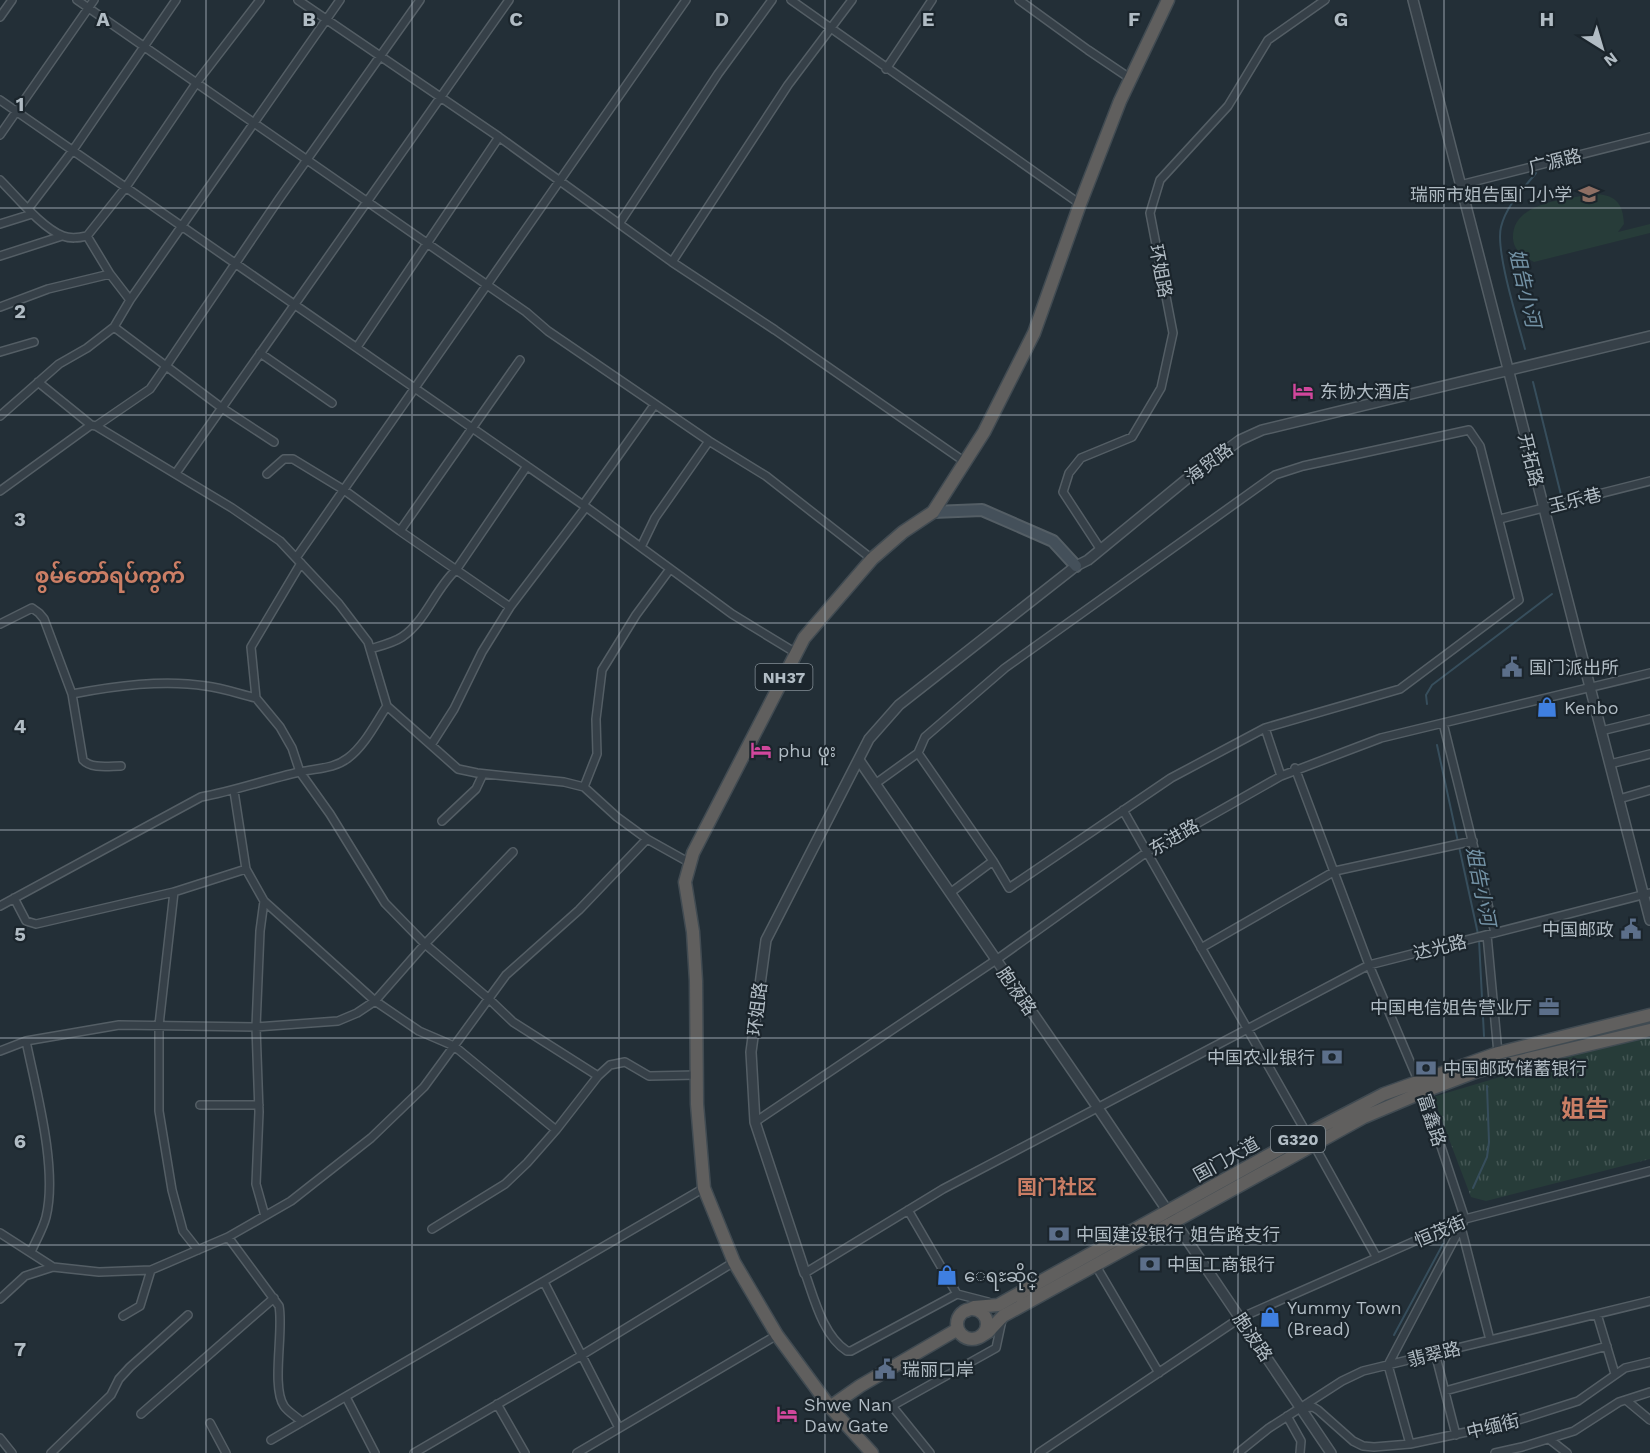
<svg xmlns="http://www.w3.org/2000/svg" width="1650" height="1453" font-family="'Work Sans','Noto Sans SC','Noto Sans Myanmar',sans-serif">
  <defs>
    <pattern id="grass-tufts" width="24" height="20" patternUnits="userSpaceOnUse" patternTransform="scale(1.5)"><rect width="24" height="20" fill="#273c39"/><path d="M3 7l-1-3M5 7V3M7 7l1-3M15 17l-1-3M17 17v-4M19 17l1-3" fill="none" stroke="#445654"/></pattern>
  </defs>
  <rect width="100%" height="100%" fill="#232f37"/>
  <path fill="url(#grass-tufts)" d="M1650 1032V1159L1486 1201 1471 1197 1433 1097Z"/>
  <path fill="#273c39" d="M1591 194C1614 194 1623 201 1624 224L1618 232 1650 224V233L1534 262C1524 257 1514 251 1513 239 1511 202 1565 200 1591 194Z"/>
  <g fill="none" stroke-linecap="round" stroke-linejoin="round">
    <path stroke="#374e5c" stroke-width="2" d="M1525 349C1518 322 1495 250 1501 227 1506 206 1523 189 1536 173
      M1533 382 1561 495
      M1427 704 1426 695 1432 685 1552 594
      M1437 745 1478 934
      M1479 940 1484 1036
      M1473 1188 1487 1157 1489 1142 1487 1086
      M1394 1335 1443 1244"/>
    <g stroke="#545e65" stroke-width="10">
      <path id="minor" d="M77 0 526 312 548 331 709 441 766 476 872 559
        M298 0 499 137 672 262 775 330 965 462
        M791 0 1080 204
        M1019 0 1088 50 1131 79
        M0 17 12 0
        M886 69 932 0
        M0 100 586 507 732 614 796 653
        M0 135 94 0
        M0 180C17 197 42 228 63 236 71 239 78 238 87 236L126 187 197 82 260 0
        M1460 185 1650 137
        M28 209 73 150 176 0
        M0 224 32 214
        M619 224 718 74 772 0
        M87 236 110 274 130 300
        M0 256 62 236
        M672 262 788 85 852 0
        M0 307 48 289 110 274
        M357 347 499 137
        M0 352 34 342
        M260 353 332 403
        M38 382 91 425
        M0 416 59 364 87 348 114 327 130 300 340 0
        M96 426 150 389 166 366 114 327
        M1469 430 1480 446 1519 600 1400 689 1265 728 1171 778 1009 888 993 861 918 753 925 737 1005 668 1275 475 1303 466Z
        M274 442 222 408 166 366 279 199 420 0
        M176 473 509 0
        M267 474 284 459H293L344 490 400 531 510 607
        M0 491 91 425 96 426 232 508 280 541 339 604 368 642 387 706 458 769 477 773 564 782 584 787 617 817 647 839 690 863
        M583 505 655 404
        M1500 519 1650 481
        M400 531 520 360
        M641 547 655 518 709 441
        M1101 550 1063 492 1069 473 1081 458 1132 437 1161 388 1173 333 1150 213 1160 180 1228 106 1268 40 1325 0
        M296 558 686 0
        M301 563 251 647 256 698 280 727 292 748 300 772 330 814 385 903 425 944 489 999 513 1022 598 1076
        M0 624 32 608 39 613 44 619 72 694 83 760C91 769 109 766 121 766
        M370 649C380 646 393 643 402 637 426 621 435 589 456 570L527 466
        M72 694C115 686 163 679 206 686 223 688 239 694 256 698
        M1443 723 1495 933
        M1265 728 1281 776
        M1601 731 1650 719
        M431 745 454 709 482 652 510 607 586 507
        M1610 764 1650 754
        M1295 768 1369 965 1423 1092 1465 1219 1388 1365 1410 1444
        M875 784 918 753
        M584 787 597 754 596 719 602 670 636 615 670 569
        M234 791 246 869 264 901 375 1001 419 1031 454 1046 556 1130
        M1619 799 1650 790
        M1123 810 1307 1134
        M442 821 476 789 483 774
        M174 892 159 1025V1111L172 1190 183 1231 198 1250
        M950 893 993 861
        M14 898 26 921 36 924 174 892 246 869
        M264 901 260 931 256 1027 259 1112 256 1184 265 1216
        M0 906 201 797C235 791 267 779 300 772 317 768 334 769 348 758 365 745 375 724 387 706
        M1487 935 1498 1053
        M1201 948 1335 871 1473 841
        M26 1041C36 1090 58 1169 46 1217 43 1229 36 1240 31 1252
        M0 1051 26 1041 119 1025 256 1027 338 1021 357 1013 375 1001 425 944 513 852
        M200 1105H259
        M755 1122 996 960 1147 852 1281 776 1381 738 1650 673
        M1314 1145 1377 1258
        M908 1210 957 1294 988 1302
        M1461 1227 1490 1340
        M432 1229 505 1184 527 1163 556 1130 598 1076 610 1065 625 1062 649 1076 697 1075
        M0 1233 53 1267
        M228 1237 279 1306C284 1330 271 1387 284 1406 288 1412 297 1417 302 1422
        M1096 1266 1159 1373
        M544 1282 619 1428
        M957 1294 851 1351H847C823 1336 814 1298 805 1273L943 1189 1369 965 1650 893
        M0 1299 25 1276 53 1267 99 1272 151 1270 228 1237 291 1201 371 1138 424 1087 506 975 579 910 647 839
        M1597 1314 1615 1374
        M123 1316 140 1306 151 1270
        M1435 1353 1456 1435
        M1445 1391 1607 1346
        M346 1397 375 1453
        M1626 1400 1650 1420
        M497 1404 525 1453
        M1302 1408 1313 1407 1318 1410 1353 1441 1363 1446 1374 1447 1410 1444 1509 1423 1578 1401 1625 1368 1650 1362
        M141 1414 274 1298
        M1287 1416 1301 1441 1300 1453
        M210 1423 226 1453
        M0 1438 12 1453
        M1549 1439 1567 1453
        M271 1440 704 1188
        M51 1453 111 1395 119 1379 130 1367 188 1315
        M414 1453 582 1355 734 1262
        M577 1453 777 1335
        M930 1453 892 1406 996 1348 1002 1320
        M1039 1453 1240 1318 1465 1219 1650 1171
        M1238 1453 1269 1428 1342 1381 1363 1371 1650 1301
        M1495 1453 1522 1447 1574 1431 1619 1402 1650 1392"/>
    </g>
    <g stroke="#545e65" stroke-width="12">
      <path id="tertiary" d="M1413 0 1650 920
        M859 760 1098 1108 1331 1453
        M805 1273 755 1122 751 1052 766 940 869 739 899 705 1076 566 1088 560 1188 478 1240 440 1262 430 1650 336"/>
    </g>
    <g stroke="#545e65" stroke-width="14">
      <path id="secondary" d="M933 512 982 510 1053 541 1076 566"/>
    </g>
    <g stroke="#414b52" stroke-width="15">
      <path id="trunk" d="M957 1324a15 15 0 1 1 30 0a15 15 0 1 1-30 0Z
        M966 1311 974 1307 998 1305 1307 1134 1384 1094 1498 1053 1650 1015
        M980 1337 988 1332 1003 1316 1364 1117 1423 1092 1478 1071 1650 1030
        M830 1407 860 1386 958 1329
        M872 1453 830 1407 777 1335 734 1262 704 1188 697 1104 696 981 693 932 685 882 693 853 804 638 872 559 903 532 933 512 984 432 1034 333 1080 204 1120 101 1168 0"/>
    </g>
    <use href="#minor" stroke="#364048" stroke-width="7"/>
    <use href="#tertiary" stroke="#364048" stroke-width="9"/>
    <use href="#secondary" stroke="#44505a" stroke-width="10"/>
    <use href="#trunk" stroke="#605f5e" stroke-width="12"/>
  </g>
  <path fill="none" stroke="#b1bcc4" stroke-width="1.5" stroke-opacity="0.55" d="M206 0V1453M412 0V1453M619 0V1453M825 0V1453M1031 0V1453M1238 0V1453M1444 0V1453M0 208H1650M0 415H1650M0 623H1650M0 830H1650M0 1038H1650M0 1245H1650"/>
  <defs>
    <g id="school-bare" transform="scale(1.62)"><path d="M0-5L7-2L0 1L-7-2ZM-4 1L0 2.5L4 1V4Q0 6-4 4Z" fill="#8d6e63" stroke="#1b252c" stroke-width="2.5" paint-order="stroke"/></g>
    <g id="hotel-bare" transform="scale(1.62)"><path d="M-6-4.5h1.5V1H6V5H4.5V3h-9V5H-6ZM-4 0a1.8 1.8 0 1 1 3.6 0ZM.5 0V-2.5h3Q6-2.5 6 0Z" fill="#d1479c" stroke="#1b252c" stroke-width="2.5" paint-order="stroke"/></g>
    <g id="civic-bare" transform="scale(1.62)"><path d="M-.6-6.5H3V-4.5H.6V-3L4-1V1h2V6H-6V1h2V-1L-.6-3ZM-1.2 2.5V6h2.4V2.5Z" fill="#5c6f8a" stroke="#1b252c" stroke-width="2.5" paint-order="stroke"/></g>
    <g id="shop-bare" transform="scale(1.62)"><path d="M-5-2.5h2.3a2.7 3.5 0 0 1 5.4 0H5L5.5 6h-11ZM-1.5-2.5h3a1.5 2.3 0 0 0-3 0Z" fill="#3f7fe0" stroke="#1b252c" stroke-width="2.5" paint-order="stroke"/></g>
    <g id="office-bare" transform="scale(1.62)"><path d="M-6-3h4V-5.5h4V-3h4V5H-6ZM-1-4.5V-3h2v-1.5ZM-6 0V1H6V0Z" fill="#5c6f8a" stroke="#1b252c" stroke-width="2.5" paint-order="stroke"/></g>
    <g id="bank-bare" transform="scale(1.62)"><path d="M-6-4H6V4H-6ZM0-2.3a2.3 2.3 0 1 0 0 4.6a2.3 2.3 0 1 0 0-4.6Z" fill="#5c6f8a" stroke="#1b252c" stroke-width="2.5" paint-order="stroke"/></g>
  </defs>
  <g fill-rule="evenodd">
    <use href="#school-bare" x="1589" y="194"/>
    <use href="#hotel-bare" x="1303" y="391"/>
    <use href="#civic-bare" x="1512" y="667"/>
    <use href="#shop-bare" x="1547" y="707"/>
    <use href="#hotel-bare" x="761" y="750"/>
    <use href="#civic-bare" x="1631" y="929"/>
    <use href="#office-bare" x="1549" y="1007"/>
    <use href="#bank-bare" x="1332" y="1057"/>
    <use href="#bank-bare" x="1426" y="1068"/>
    <use href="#bank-bare" x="1059" y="1234"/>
    <use href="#bank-bare" x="1150" y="1264"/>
    <use href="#shop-bare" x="947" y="1275"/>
    <use href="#shop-bare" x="1270" y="1317"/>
    <use href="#civic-bare" x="885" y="1369"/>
    <use href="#hotel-bare" x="787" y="1414"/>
  </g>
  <g text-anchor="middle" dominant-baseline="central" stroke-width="4.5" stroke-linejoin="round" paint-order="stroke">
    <g fill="#1b252c" stroke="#848f96" stroke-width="1.5">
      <rect x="755.5" y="664" width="57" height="26" rx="4.5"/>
      <rect x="1271" y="1126" width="54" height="26" rx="4.5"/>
    </g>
    <g font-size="16" font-weight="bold" fill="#b1bcc4">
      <text x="784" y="677">NH37</text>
      <text x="1298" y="1139">G320</text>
    </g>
    <g font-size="18" fill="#b1bcc4" stroke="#1b252c">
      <text transform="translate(1555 161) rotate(-14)">广源路</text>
      <text transform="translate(1161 271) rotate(79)">环姐路</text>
      <text transform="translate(1531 460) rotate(76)">开拓路</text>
      <text transform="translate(1209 463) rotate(-37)">海贸路</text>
      <text transform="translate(1575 500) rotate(-14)">玉乐巷</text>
      <text transform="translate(1174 837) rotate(-30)">东进路</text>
      <text transform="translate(1440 947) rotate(-14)">达光路</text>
      <text transform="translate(1017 991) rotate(55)">胞液路</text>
      <text transform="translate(757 1009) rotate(-83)">环姐路</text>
      <text transform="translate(1432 1120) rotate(72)">富鑫路</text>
      <text transform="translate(1226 1159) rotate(-29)">国门大道</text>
      <text transform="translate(1440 1231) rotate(-23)">恒茂街</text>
      <text transform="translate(1253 1337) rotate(56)">胞波路</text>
      <text transform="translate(1434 1354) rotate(-14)">翡翠路</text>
      <text transform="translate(1493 1426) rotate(-14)">中缅街</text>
    </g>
    <g font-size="18" fill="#b1bcc4" stroke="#1b252c" text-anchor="start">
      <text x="1572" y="194" text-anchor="end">瑞丽市姐告国门小学</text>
      <text x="1320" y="391">东协大酒店</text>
      <text x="1529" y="667">国门派出所</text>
      <text x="1564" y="707">Kenbo</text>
      <text x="778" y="750">phu ဖူး</text>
      <text x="1614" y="929" text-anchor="end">中国邮政</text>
      <text x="1532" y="1007" text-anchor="end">中国电信姐告营业厅</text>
      <text x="1315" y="1057" text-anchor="end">中国农业银行</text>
      <text x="1443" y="1068">中国邮政储蓄银行</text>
      <text x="1076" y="1234">中国建设银行 姐告路支行</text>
      <text x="1167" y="1264">中国工商银行</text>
      <text x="964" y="1275">ေရႊဆိုင္</text>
      <text x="1287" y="1307">Yummy Town<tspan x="1287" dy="21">(Bread)</tspan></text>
      <text x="902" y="1369">瑞丽口岸</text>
      <text x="804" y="1404">Shwe Nan<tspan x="804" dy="21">Daw Gate</tspan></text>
    </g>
    <g font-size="20" font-style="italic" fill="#7392a5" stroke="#1b252c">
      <text transform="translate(1525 288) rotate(77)">姐告小河</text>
      <text transform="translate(1481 886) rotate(79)">姐告小河</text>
    </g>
    <g font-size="20" font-weight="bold" fill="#cb7e65" stroke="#1b252c">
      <text x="1057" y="1187">国门社区</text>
    </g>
    <g font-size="21" font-weight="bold" fill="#cb7e65" stroke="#1b252c">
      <text x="110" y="575">စွမ်တော်ရပ်ကွက်</text>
    </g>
    <g font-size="24" font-weight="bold" fill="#cb7e65" stroke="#1b252c">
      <text x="1585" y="1109">姐告</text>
    </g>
  </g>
  <g font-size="20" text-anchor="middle" font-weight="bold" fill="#b1bcc4" stroke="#1b252c" stroke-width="4.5" stroke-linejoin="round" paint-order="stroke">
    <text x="103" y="26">A</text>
    <text x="309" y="26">B</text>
    <text x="516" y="26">C</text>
    <text x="722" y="26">D</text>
    <text x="928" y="26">E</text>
    <text x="1134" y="26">F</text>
    <text x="1341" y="26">G</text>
    <text x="1547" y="26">H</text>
    <text x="20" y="111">1</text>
    <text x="20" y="318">2</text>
    <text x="20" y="526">3</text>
    <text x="20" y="733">4</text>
    <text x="20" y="941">5</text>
    <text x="20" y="1148">6</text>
    <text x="20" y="1356">7</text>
  </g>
  <g transform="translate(1602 48) rotate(143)" stroke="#1b252c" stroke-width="4.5" paint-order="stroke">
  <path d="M0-4.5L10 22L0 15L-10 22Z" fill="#b1bcc4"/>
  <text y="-9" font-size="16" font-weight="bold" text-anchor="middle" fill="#b1bcc4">N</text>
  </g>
</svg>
